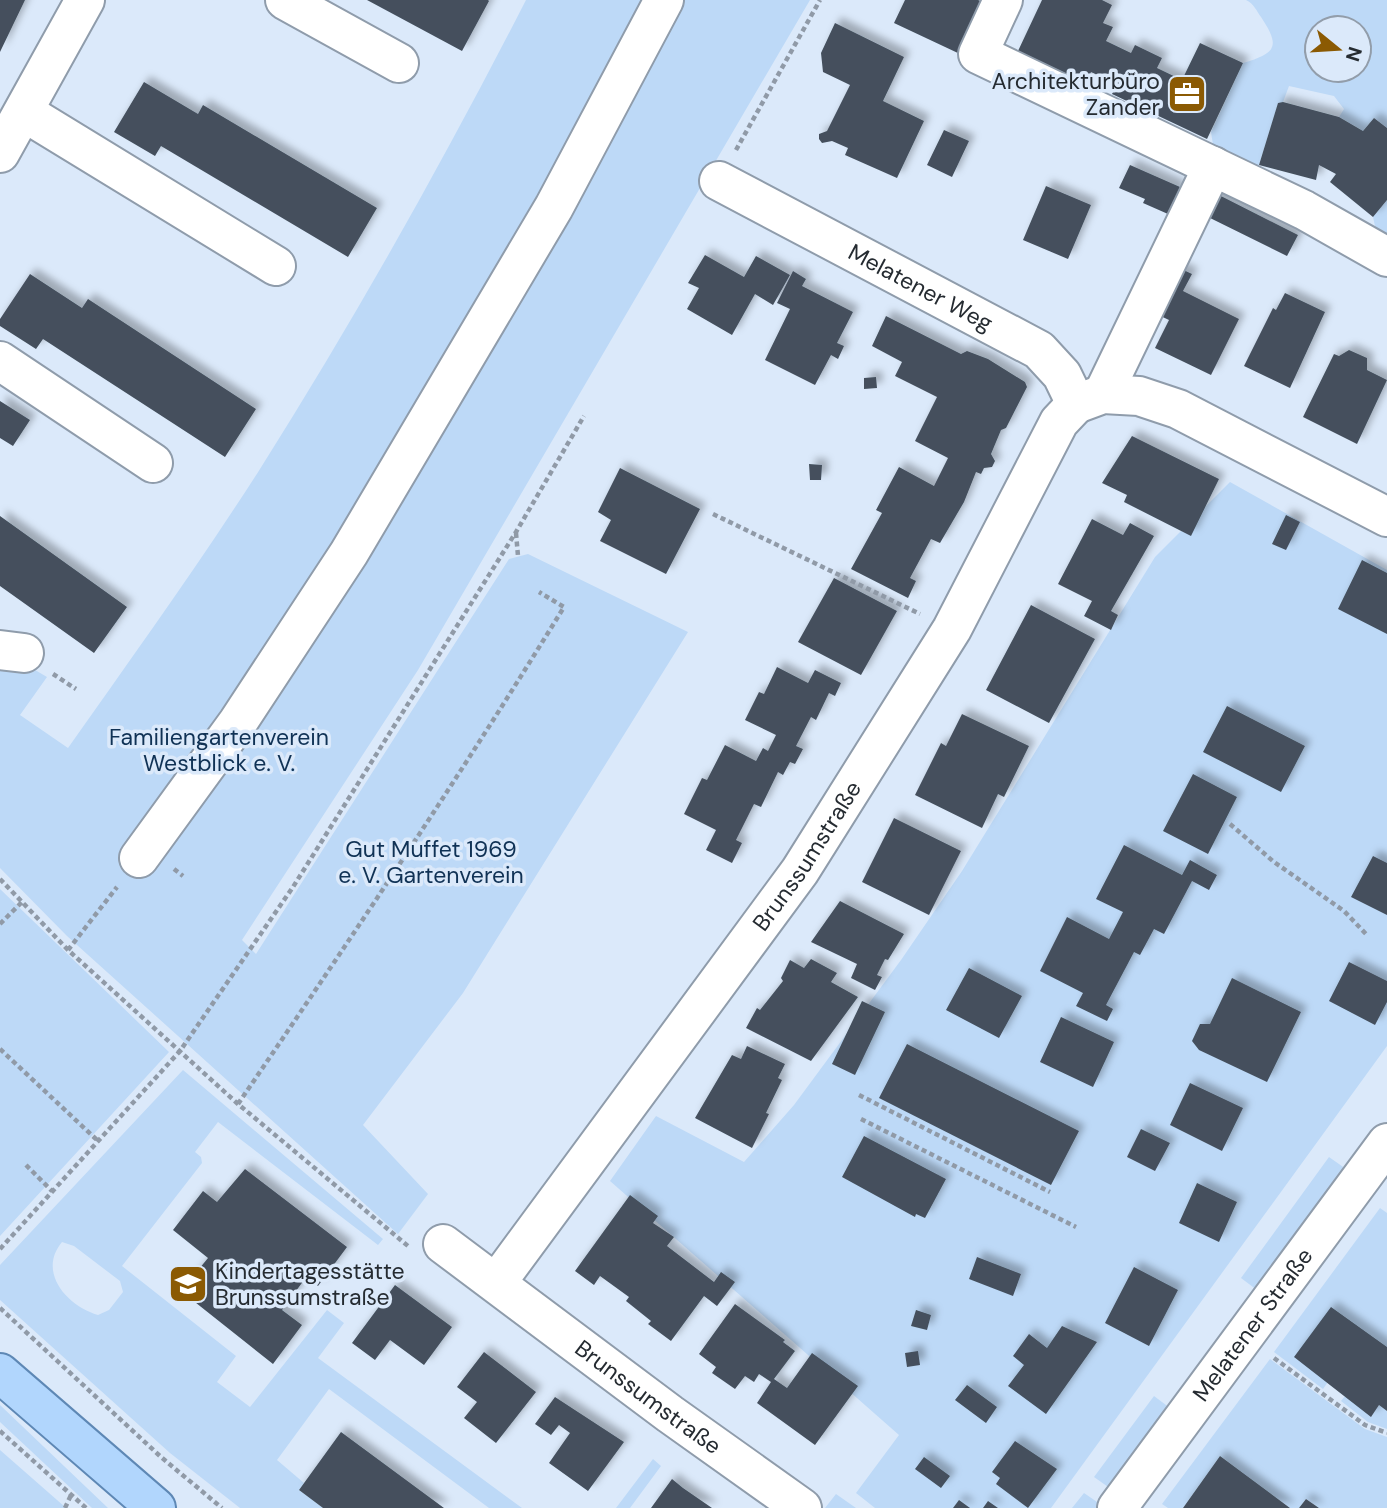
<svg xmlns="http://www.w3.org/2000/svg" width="1387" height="1508" font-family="'DM Sans',sans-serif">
  <defs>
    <filter id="shadow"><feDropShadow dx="6" dy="-6" stdDeviation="3.5" flood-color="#0004"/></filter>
  </defs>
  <rect width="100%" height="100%" fill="#dbe9fa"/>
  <path fill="#bdd9f7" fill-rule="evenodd" d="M526 0H810L418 670 242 940 256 954 509 559 528 554 688 632 463 993 363 1125 428 1194 398 1234 67 936 0 868V664L18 660 47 677 20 715 68 748C133 656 199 564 260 469 356 317 444 160 526 0Z
    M1246 0H1387V128L1374 118 1363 131 1339 117 1344 109 1334 96 1289 86 1283 102 1278 104 1259 165 1250 169 1214 151 1211 132 1243 63C1276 53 1281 47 1261 17 1256 10 1254 4 1246 0ZM1317 28H1359V70H1317Z
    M1387 200V242L1375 226 1373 217Z
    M1230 482 1387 570V1046L1051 1508H875L856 1493 899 1435 610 1181 656 1116 744 1162 794 1105 901 960 962 871 1155 557Z
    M0 889 169 1052 0 1236Z
    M183 1070 383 1239 378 1245 218 1122 195 1152 201 1157 202 1163 122 1266 236 1356 217 1382 250 1407 327 1310 344 1323 318 1358 522 1508H489L329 1389 277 1460 304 1483 299 1490 323 1508H240L170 1453 0 1300V1265ZM62 1242 74 1246 120 1281 123 1292 109 1310 98 1315C67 1306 37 1272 62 1242Z
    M1329 1157 1346 1169 1257 1290 1241 1278Z
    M1380 1208 1387 1213V1347L1328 1382 1323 1389 1274 1352Z
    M1270 1359 1365 1429 1387 1437V1508H1319L1306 1499 1299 1508H1290L1220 1456 1183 1508H1168L1162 1504Z
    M1154 1396 1170 1408 1111 1489 1094 1477Z
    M1345 1396 1371 1416 1379 1405 1387 1411V1429L1368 1422 1341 1401Z
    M0 1405 108 1508H92L0 1422Z
    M0 1450 65 1507 66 1508H0Z
    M653 1459 661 1466 630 1508H616Z
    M1084 1493 1100 1504 1097 1508H1072Z
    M836 1494 856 1508H825Z"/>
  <path fill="#44505d" filter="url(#shadow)" d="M0 0H25L0 52Z
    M367 0H488L489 1 462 51Z
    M905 0H978L984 3 960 54 894 23Z
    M1042 0H1102L1112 5 1103 23 1113 27 1106 41 1131 53 1135 45 1162 58 1157 68 1182 80 1200 43 1243 63 1207 139 1112 94 1117 84 1091 72 1086 83 1018 51Z
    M835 23 904 57 883 101 924 121 897 178 845 155 848 148 832 141 822 143 819 139V134L827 131 850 85 823 72 821 53Z
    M144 82 198 114 203 105 377 208 348 257 161 146 155 156 114 132Z
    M1283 102 1339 117 1363 131 1374 118 1387 128V200L1373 217 1330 182 1336 174 1319 165 1316 180 1259 165 1278 103Z
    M944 130 969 141 952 177 927 165Z
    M1130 165 1180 187 1168 214 1143 203 1145 199 1119 188Z
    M1046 186 1091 205 1068 259 1023 240Z
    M1215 193 1298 235 1287 256 1204 215Z
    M705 255 744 277 756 256 790 275 773 305 755 294 732 335 687 309 699 288 688 283Z
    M1175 266 1192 274 1183 291 1239 319 1211 375 1155 348 1169 320 1152 312Z
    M793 271 806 279 802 286 853 312 837 343 844 346 838 359 831 355 815 385 765 360 790 309 777 303Z
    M30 274 82 308 88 299 256 409 225 457 43 339 36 349 0 326V319Z
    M1285 293 1325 312 1290 388 1244 366 1273 308 1276 310Z
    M886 316 961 354 967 351 988 359 1025 382 1027 387 1006 428 1001 430 991 454 995 461 992 467 984 468 981 474 976 472 964 502 940 543 931 539 910 578 916 581 908 598 851 569 882 513 876 510 899 467 934 486 948 458 915 441 937 397 895 376 902 362 872 346Z
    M1349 350 1367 358V370L1387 380 1357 444 1303 417 1334 354 1339 356Z
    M876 377 877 388 864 389V378Z
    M0 401 30 420 13 446 0 438Z
    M1132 436 1219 479 1191 536 1124 502 1127 495 1102 483Z
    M809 464 822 465 821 480H810Z
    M620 468 700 509 666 574 600 541 611 520 598 512Z
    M1286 515 1300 522 1286 550 1272 544Z
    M0 516 127 607 94 653 0 586Z
    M1092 519 1123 535 1130 523 1154 536 1111 611 1118 615 1111 630 1084 616 1092 601 1058 584Z
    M1362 560 1387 573V634L1338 609Z
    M834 578 897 611 861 675 798 642Z
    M1031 605 1095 639 1049 723 986 690Z
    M777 667 808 683 815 670 841 683 835 696 829 693 816 720 811 717 796 746 803 749 795 764 790 762 783 775 778 772 761 807 754 804 736 840 742 843 732 863 706 850 716 830 684 814 702 778 707 780 725 745 756 761 763 748 768 751 776 735 745 720 759 692 764 694Z
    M1227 706 1305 746 1281 792 1203 752Z
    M962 714 1029 746 1004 797 998 794 982 828 915 795 941 743 946 746Z
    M1193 774 1237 797 1208 854 1163 831Z
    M894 818 961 851 929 915 862 882Z
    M1124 845 1182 875 1190 860 1217 875 1209 890 1192 881 1164 934 1154 929 1140 955 1134 952 1106 1005 1113 1009 1107 1021 1076 1006 1083 993 1040 971 1067 917 1109 939 1123 912 1096 899Z
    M1373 856 1387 863V915L1351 897Z
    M840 901 904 934 888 960 885 959 877 975 882 977 875 990 851 978 857 964 811 942Z
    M811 959 837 973 831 982 858 997 811 1061 746 1028 757 1008 760 1010 783 981 781 978 790 960 804 968Z
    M1349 962 1387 981V1002L1375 1025 1329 1001Z
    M969 968 1022 996 999 1038 946 1010Z
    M1232 978 1301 1012 1267 1082 1199 1050 1192 1041 1200 1024H1210Z
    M862 1001 885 1012 855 1075 832 1064Z
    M1061 1017 1114 1042 1093 1087 1040 1062Z
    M907 1044 1079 1131 1051 1185 879 1098Z
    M747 1046 785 1064 778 1078 782 1080 766 1113 769 1114 752 1148 695 1118 732 1055 741 1059Z
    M1190 1083 1243 1108 1222 1151 1170 1125Z
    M1141 1129 1170 1143 1155 1171 1127 1157Z
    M864 1136 946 1179 925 1218 916 1214 915 1217 842 1177Z
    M245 1169 347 1247 318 1286 307 1276 282 1310 302 1325 273 1364 181 1291 208 1258 173 1230 203 1191 217 1202Z
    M1197 1183 1237 1202 1219 1242 1179 1223Z
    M630 1195 658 1216 653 1223 674 1237 667 1246 714 1282 721 1272 735 1282 717 1306 704 1296 671 1341 648 1324 651 1321 626 1301 629 1297 600 1276 594 1285 575 1271Z
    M977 1257 1021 1274 1013 1296 969 1279Z
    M1134 1267 1178 1290 1149 1346 1105 1323Z
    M395 1285 452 1327 424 1365 390 1340 375 1360 352 1343Z
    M735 1304 785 1340 783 1342 795 1351 774 1379 787 1388 812 1353 858 1386 815 1445 757 1403 771 1382 759 1374 754 1382 745 1376 735 1389 712 1373 716 1367 699 1354Z
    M1331 1307 1387 1347V1411L1379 1405 1371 1417 1294 1357Z
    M916 1310 931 1315 927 1330 911 1326Z
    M1062 1326 1097 1342 1046 1414 1008 1386 1024 1365 1013 1356 1029 1334 1047 1348Z
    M918 1351 920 1365 907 1367 905 1353Z
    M484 1352 536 1392 496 1443 464 1418 477 1402 457 1387Z
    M967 1385 997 1407 986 1423 955 1400Z
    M555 1397 624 1442 588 1491 549 1463 570 1433 559 1425 551 1435 535 1424Z
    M341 1432 444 1508H323L299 1490Z
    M1015 1441 1057 1469 1028 1508 996 1484 1000 1478 992 1472Z
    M1220 1456 1290 1508H1183Z
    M924 1457 950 1476 941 1488 915 1469Z
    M672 1479 683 1488 712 1508H651Z
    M1306 1499 1319 1508H1299Z
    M959 1500 970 1508H953Z
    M988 1501 998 1508H983Z"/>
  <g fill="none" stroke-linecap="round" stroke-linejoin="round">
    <g stroke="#8f9cab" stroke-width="42">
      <g id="minor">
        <path d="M285 0 399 63"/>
        <path d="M1003 0 978 54 1304 210 1387 257"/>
        <path d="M24 112 276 266"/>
        <path d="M0 153 85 0"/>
        <path id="s1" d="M719 181 1039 350 1062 375 1076 404 1103 394 1139 396 1178 409 1387 517"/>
        <path d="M0 361 153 463"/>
        <path d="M1103 394 1213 166"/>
        <path d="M0 650 24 653"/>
        <path d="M139 858 238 722 349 553 554 207 664 0"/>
        <path id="s2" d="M443 1244 670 1414 802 1508"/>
        <path id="s3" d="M497 1282 800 871 952 629 1059 422 1076 404"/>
        <path id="s4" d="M1117 1508 1387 1143"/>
      </g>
    </g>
    <g stroke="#5e88b5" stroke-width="42">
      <path id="major" d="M0 1373 156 1508"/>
    </g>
    <path stroke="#909aa7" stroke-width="4.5" stroke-dasharray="5 3.5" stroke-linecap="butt" d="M736 150 820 0
      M713 514 920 614
      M516 533 518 556
      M53 674 76 689
      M1230 824 1274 862 1344 911 1367 935
      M174 869 183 876
      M0 879 68 950 238 1104 408 1246
      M0 924 22 902
      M68 950 117 887
      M0 1049 97 1140
      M859 1095 1050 1192
      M238 1104C350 940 460 776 564 607L539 592
      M861 1119 1076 1227
      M26 1165 52 1191
      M0 1249 180 1051 293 887 516 532 584 416
      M0 1308 161 1457 222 1508
      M1274 1358 1365 1425 1387 1433
      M0 1431 86 1508
      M65 1508 71 1495"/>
    <use href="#minor" stroke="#fff" stroke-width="38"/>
    <use href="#major" stroke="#b1d6fd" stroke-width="38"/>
  </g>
  <defs>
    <g id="office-square" transform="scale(2.0125)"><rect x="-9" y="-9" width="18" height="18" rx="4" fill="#8b5a03" stroke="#dbe9fa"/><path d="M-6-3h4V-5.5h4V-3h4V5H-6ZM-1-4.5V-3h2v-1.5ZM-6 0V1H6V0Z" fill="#fff"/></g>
    <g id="school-square" transform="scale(2.0125)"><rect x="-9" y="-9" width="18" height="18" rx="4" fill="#8b5a03" stroke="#dbe9fa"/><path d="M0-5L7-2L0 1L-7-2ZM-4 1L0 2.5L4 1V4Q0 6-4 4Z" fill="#fff"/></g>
  </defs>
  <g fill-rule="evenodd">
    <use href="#office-square" x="1187" y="94"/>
    <use href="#school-square" x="188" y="1284"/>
  </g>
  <g text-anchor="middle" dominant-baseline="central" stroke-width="7" stroke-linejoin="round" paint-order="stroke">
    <g font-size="23" fill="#252b31" stroke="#dbe9fa" text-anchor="end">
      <text x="1160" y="81">Architekturbüro<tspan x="1160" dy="26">Zander</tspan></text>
      <text x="215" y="1271" text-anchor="start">Kindertagesstätte<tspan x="215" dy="26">Brunssumstraße</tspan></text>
    </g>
    <g font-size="23" fill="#252b31" stroke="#dbe9fa">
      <text stroke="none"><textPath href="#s1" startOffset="228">Melatener Weg</textPath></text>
      <text stroke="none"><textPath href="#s3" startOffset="527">Brunssumstraße</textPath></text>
      <text stroke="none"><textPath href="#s4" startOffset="228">Melatener Straße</textPath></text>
      <text stroke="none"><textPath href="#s2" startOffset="256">Brunssumstraße</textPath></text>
    </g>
    <g font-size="23" fill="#103255" stroke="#dbe9fa">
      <text x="219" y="737">Familiengartenverein<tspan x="219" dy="26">Westblick e. V.</tspan></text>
      <text x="431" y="849">Gut Muffet 1969<tspan x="431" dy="26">e. V. Gartenverein</tspan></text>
    </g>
  </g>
  <g transform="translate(1338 49) rotate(108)"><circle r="33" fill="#dbe9fa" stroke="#929daa" stroke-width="2"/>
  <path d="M0-5L12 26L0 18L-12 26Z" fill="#8b5a03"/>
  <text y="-10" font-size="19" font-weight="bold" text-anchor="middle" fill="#252b31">N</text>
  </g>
</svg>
